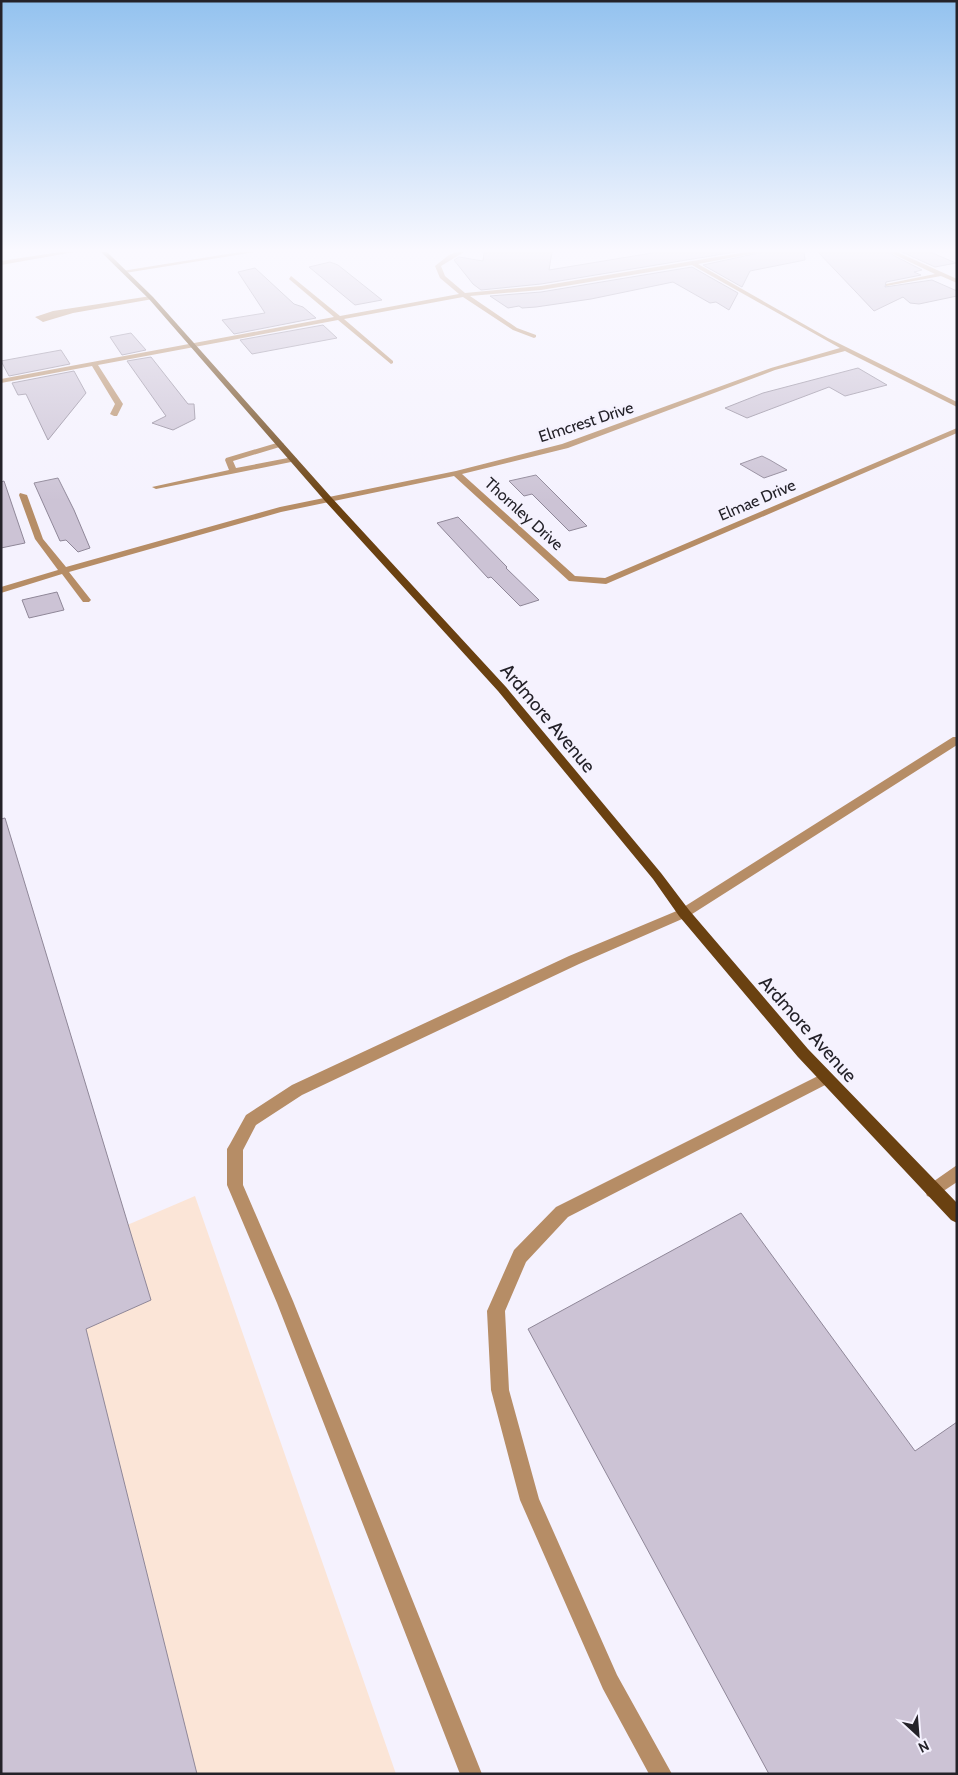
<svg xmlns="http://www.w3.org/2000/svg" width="958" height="1775" font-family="Cabin,sans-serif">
  <rect width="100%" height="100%" fill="#f5f2fe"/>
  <path fill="#fbe5d7" d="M195 1196 396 1774H1V1279Z"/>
  <path fill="#ccc3d5" stroke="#8f8798" d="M484 252H552L549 270 658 252H735L541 284 481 290 473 284 454 260 459 257 483 261Z
    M763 252H804L805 260 750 271 742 287 703 265Z
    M818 252H887L922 270 914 272 921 275 886 282 885 287 932 280 957 291V296L919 304 910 303 903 297 874 311Z
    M902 252H930L956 263 935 267Z
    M330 262 338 265 382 300 355 305 309 267Z
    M692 267 738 293 729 310 716 302 710 303 673 282 591 299 536 307 522 308 519 306 508 308 490 296 541 292Z
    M255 268 294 304 303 307 316 318 234 334 222 320 265 313 238 272Z
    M323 325 337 338 252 354 240 340Z
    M131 333 146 350 122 355 110 337Z
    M61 350 70 364 9 376 1 361Z
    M151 357 188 404H194L195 419 173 430 152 423 166 416 127 361Z
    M858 368 887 385 845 396 829 387 747 418 725 408 763 393Z
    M74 371 86 393 48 440 26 394 18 395 12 383Z
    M762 456 770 460 787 470 764 478 740 464Z
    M536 475 587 526 569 531 532 494 524 496 509 481Z
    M58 478 74 510 90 548 78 552 66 540 60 541 34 483Z
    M4 481 25 543 1 548V482Z
    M458 517 507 567 506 568 539 600 520 606 491 577 488 578 437 523Z
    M57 592 64 610 29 618 22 600Z
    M5 818 151 1300 86 1329 197 1774H1V819Z
    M741 1213 915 1451 957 1422V1774H769L528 1329Z"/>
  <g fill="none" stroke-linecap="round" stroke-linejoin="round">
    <path fill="#b68d66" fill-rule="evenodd" d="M60 252H74L1 265V261Z
      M240 252H255L125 273 122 271Z
      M456 252H464L441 266 445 276 465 293 541 286 747 252H761L698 264 828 338 957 402V407L845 351 775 370 568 448 462 474 575 576 605 578 957 428V433L606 584 569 581 454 476 281 512 69 572 91 600 89 602H83L62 574 1 593V587L58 570 35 539 19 495 20 493 27 495 43 539 66 567 280 507 456 471 562 444 771 368 840 348 692 265 541 290 470 296 517 328 536 335V337L534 338 513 330 463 297 344 319 393 361V363L391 364 338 320 98 365 123 404 117 416H114L110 414 115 404 92 366 1 383V379L334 317 289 279 291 276 340 316 459 294 440 278 435 266 449 255Z
      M889 252H897L957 279V283L941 276 886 286V284L935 274Z
      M151 296 153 299 73 313 43 322 35 317 53 311Z
      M280 442 284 444 283 446 233 461 236 468 293 457 297 459 296 461 156 489 152 487 229 470 225 460 226 458Z
      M953 737H957V745L689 916 579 964 302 1095 256 1125 243 1150V1185L293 1301 482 1774H460L277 1303 227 1185V1149L230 1144 246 1115 292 1085 569 956 679 910Z
      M826 1072 831 1074 833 1078 831 1082 568 1217 526 1262 505 1311 509 1390 539 1499 617 1675 672 1774H649L603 1689 520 1500 491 1390 487 1311 514 1250 556 1207Z
      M957 1165V1182L933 1198 927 1196 925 1191 927 1186Z"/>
    <path fill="#6a4111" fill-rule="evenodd" d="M101 252H107L153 297 331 497 506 687 661 873 689 910 808 1049 957 1203V1223L951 1220 798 1057 679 916 653 879 498 691 325 501 149 299Z"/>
  </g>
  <linearGradient id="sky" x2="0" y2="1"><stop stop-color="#93c2ef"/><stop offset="0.5" stop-color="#faf9ff"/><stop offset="1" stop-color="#faf9ff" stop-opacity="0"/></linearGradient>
  <rect width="958" height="501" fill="url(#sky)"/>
  <g text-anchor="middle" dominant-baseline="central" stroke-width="5" stroke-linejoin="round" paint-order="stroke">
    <g font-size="16" fill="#242229" stroke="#f5f2fe">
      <text transform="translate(586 422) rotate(-18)">Elmcrest Drive</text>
      <text transform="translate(757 500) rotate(-23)">Elmae Drive</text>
      <text transform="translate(524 514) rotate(42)">Thornley Drive</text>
    </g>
    <g font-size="19" fill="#242229" stroke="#f5f2fe">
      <text transform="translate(548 718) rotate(50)">Ardmore Avenue</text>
      <text transform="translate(808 1029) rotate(48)">Ardmore Avenue</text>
    </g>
  </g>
  <rect width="958" height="1775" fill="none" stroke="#242229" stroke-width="5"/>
  <g transform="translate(918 1735) rotate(154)" stroke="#f5f2fe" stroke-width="4" paint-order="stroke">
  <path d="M0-4L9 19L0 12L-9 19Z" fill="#242229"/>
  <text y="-8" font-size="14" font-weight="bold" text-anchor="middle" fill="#242229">N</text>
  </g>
</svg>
